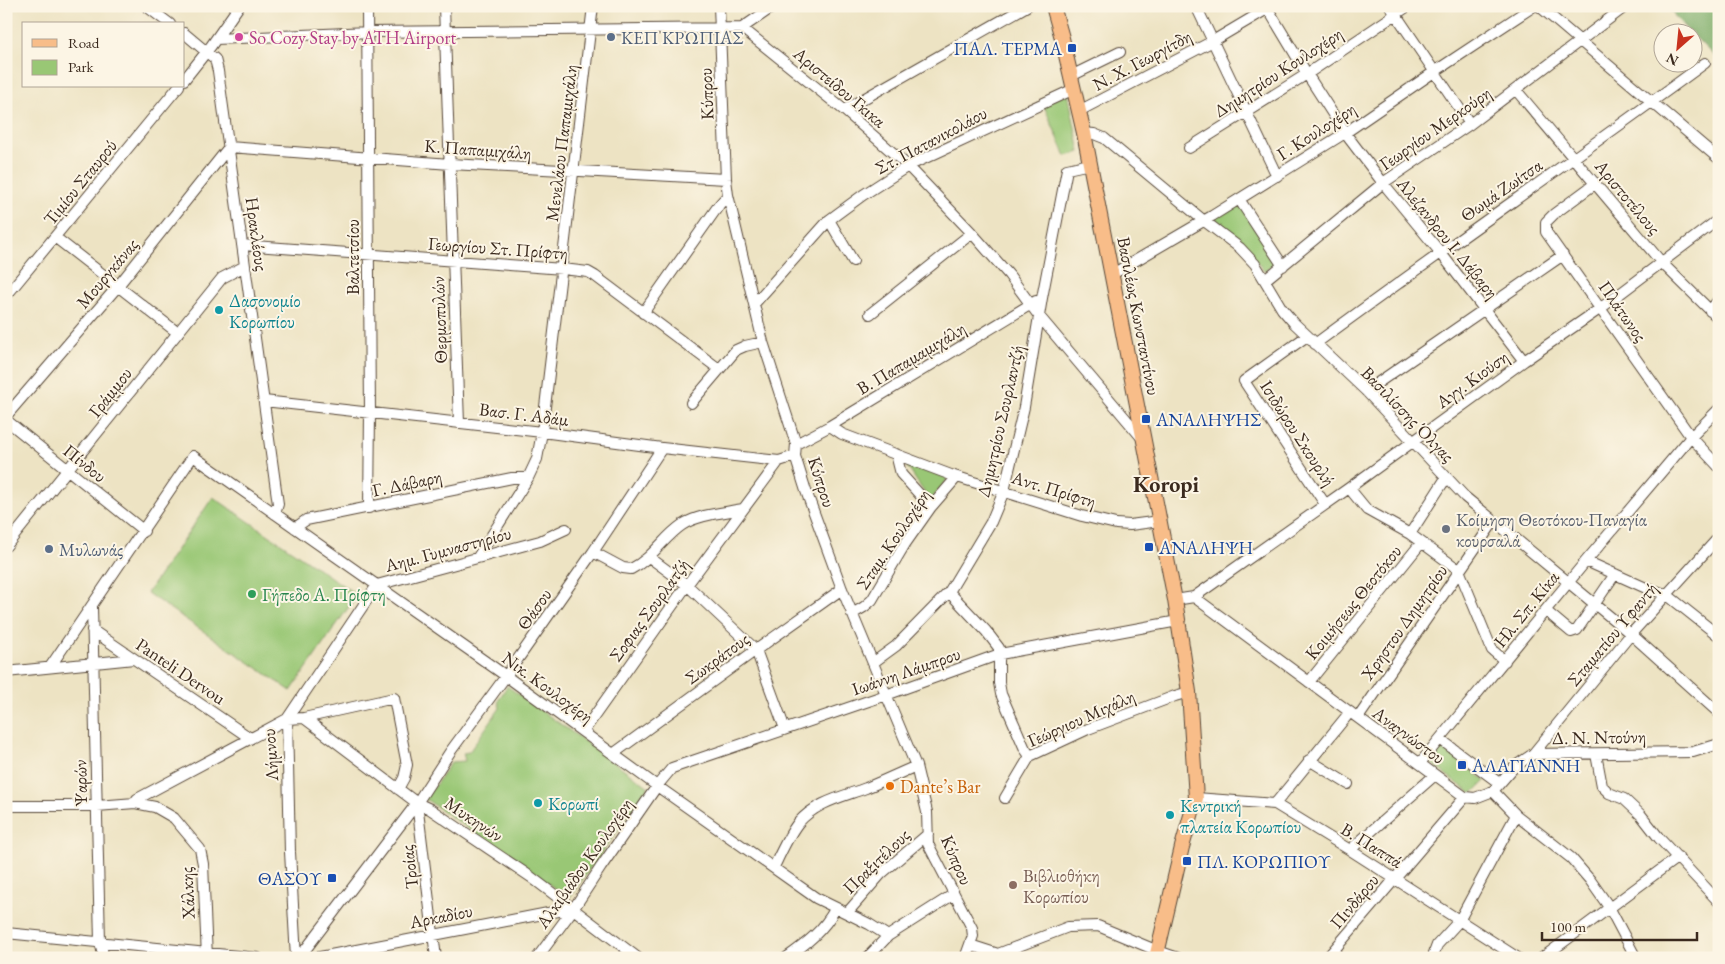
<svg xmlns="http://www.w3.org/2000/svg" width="1725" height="964" font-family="'EB Garamond',serif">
  <rect width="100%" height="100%" fill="#fcf5e5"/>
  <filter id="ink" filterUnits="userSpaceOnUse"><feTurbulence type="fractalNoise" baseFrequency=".02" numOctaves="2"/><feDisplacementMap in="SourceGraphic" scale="10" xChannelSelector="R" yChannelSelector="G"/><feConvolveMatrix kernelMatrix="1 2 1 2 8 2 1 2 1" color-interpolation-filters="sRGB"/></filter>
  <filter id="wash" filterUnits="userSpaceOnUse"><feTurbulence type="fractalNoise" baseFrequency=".0096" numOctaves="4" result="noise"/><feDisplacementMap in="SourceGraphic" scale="20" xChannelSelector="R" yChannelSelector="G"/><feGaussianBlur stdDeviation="1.12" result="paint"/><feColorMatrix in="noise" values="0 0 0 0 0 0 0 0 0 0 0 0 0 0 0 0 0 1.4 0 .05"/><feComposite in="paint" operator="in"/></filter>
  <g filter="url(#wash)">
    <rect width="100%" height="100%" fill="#ede3c3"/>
    <path fill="#99c775" stroke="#6a784a" d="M1068 93 1080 152 1066 156 1043 104Z
      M1239 199 1279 261 1264 271 1243 244 1212 216Z
      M900 456 951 475 930 501Z
      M213 497 357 595 291 691 147 593Z
      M507 686 649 787 569 898 424 798 435 786 451 762 465 761 463 753 469 752 500 708 498 701Z
      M1444 746 1485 781 1472 794 1429 762Z"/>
    <path fill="#7aac66" stroke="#5a6b42" d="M1666 6H1719V61L1693 35 1692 32 1688 31Z"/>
  </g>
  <g filter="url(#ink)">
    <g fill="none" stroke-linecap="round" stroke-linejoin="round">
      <g stroke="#564637" stroke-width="12">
        <path id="minor" d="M146 6 170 24
          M367 6 370 412 369 508
          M444 6 459 423
          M719 6 726 179 728 195 763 342 796 444 795 456 806 491 842 589 916 766 927 812 928 844 972 928 973 936 965 958
          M1196 6 1277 176
          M1390 6 1470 124
          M1539 6 1719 159
          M1268 9 1307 74 1345 133 1383 183 1440 252 1524 361
          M742 28 774 6
          M184 33 215 59 218 71 278 504 275 514
          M216 39 368 32 742 28 844 110 908 166 972 233 1009 275 1039 316 1142 438
          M1071 76 1120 52
          M184 80 211 46 239 6
          M1516 90 1662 263 1719 319
          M844 110 1027 6
          M1079 111 1213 41 1272 6
          M1084 133 1094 134 1104 138 1203 220 1240 248 1255 264 1282 309 1294 323 1366 391 1465 497 1631 634 1719 713
          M1189 148 1307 74 1408 6
          M1596 183 1554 214 1546 222V232L1691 437 1719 467
          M1239 199 1283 266
          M829 220 853 261
          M56 238 178 333
          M242 245 563 269 588 272 595 276 719 369
          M1112 276 1116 272 1212 216 1345 133 1434 72 1534 6
          M1265 280 1383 183 1470 124 1626 6
          M6 296 179 86
          M754 304 829 220 863 195 908 166 1074 89
          M1710 311 1719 299
          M643 313 719 205 728 195
          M870 314 972 233
          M1307 336 1244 381 1325 504
          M1315 344C1444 249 1576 158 1705 63
          M1366 391 1563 255
          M264 401 542 432 662 448 779 461
          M691 403 736 350 745 346 763 342
          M6 416 118 286 229 147 450 164 726 179
          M6 420 144 531
          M830 426 842 434 951 475 1082 516 1116 524 1130 525 1160 521
          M796 444 830 426 1036 301
          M896 454 901 474 931 507
          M1349 488 1367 510 1410 534 1459 570 1492 650 1505 661
          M295 528 306 520 512 478H528
          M1410 534 1446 478
          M6 546 222 278 245 266
          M593 552 662 448
          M478 557 528 478 537 459 542 432 593 6
          M649 557 687 585 756 650 785 729
          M1586 561 1646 588 1666 594 1719 636
          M949 592 986 631 999 648V683L1001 694 1025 749 1030 756
          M1194 597 1349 488 1524 361 1601 308 1719 219
          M1175 600 1194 597 1465 797 1475 798 1493 791
          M92 607 100 942 104 958
          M1546 611 1571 632 1577 630 1615 574
          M852 614 864 607 872 600 905 544 931 507 957 477
          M92 630 250 738
          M874 662 896 646 949 592 991 522 1004 491 1024 407 1042 298 1067 169 1090 164
          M50 667 193 456 506 676 657 786 816 898 869 924 888 936
          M6 672 134 659
          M1309 682 1421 543
          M304 718 394 698 407 765 404 778 398 789
          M1358 718 1494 521
          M287 719 377 585 540 541 566 529
          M287 719 290 852 296 958
          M583 732 687 585 779 461 795 456
          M1440 739 1499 783
          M613 754 756 650 842 589
          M1533 754 1631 634 1719 537
          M1596 754 1602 786 1609 793 1624 799 1641 815 1659 838 1719 902
          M1309 760 1348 784
          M1420 763 1586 561 1691 437 1719 409
          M1493 791 1514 767 1533 754 1693 752 1719 744
          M1493 791 1516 815 1571 858 1590 880 1609 907 1636 958
          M1005 798 1030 756 1088 729 1175 696 1189 692
          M1196 798 1275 804 1350 850 1518 958
          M135 803 137 799 287 719 304 718 417 803 430 809 531 877 638 958
          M417 803 436 958
          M1275 804 1350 712
          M6 806H97L135 803 155 807 174 818 200 849 203 864 207 958
          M1350 850 1435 775
          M774 867C781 852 788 836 798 823 816 802 842 797 866 788 883 781 900 773 916 766
          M847 913 881 874 928 834
          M6 933 258 958
          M970 945 998 954 1068 927 1098 926 1158 951 1178 958
          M299 958 417 803 450 752 506 676 593 552 623 568 631 569C652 559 664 537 682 525 699 514 723 513 743 509
          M315 958 574 908
          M537 958 574 908 601 867 657 786 672 768 886 695 1000 654 1178 621
          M786 958C806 944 824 930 835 909
          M867 958 888 936 954 894
          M1327 958 1465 797
          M1436 958 1434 953 1437 945 1459 921 1516 815
          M1542 958 1678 857"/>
      </g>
      <g stroke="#564637" stroke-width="16">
        <path id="major" d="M1053 6 1062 38 1084 133 1175 600 1189 692 1196 798 1182 847 1156 958"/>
      </g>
      <use href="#minor" stroke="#fff" stroke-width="10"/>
      <use href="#major" stroke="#f8bd89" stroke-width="14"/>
    </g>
  </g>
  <circle fill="#d1479c" stroke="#fcf5e5" stroke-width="2" cx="239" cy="37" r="5"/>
  <g fill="#5c6f8a" stroke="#fcf5e5" stroke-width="2">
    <circle cx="611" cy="37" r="5"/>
    <circle cx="49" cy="549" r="5"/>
  </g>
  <g fill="#1a4fb4" stroke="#fcf5e5" stroke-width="2">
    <rect x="1067" y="43" width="10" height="10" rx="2.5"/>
    <rect x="1141" y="414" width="10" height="10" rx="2.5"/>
    <rect x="1144" y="542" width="10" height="10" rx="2.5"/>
    <rect x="1457" y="760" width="10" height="10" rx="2.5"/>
    <rect x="1182" y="856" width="10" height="10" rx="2.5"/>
    <rect x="327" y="873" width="10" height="10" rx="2.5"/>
  </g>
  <g fill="#0f9aa8" stroke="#fcf5e5" stroke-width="2">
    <circle cx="219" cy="310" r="5"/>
    <circle cx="538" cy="803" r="5"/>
    <circle cx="1170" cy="815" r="5"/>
  </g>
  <circle fill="#6b7280" stroke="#fcf5e5" stroke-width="2" cx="1446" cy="529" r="5"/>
  <circle fill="#2e9e5b" stroke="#fcf5e5" stroke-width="2" cx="252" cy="594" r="5"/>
  <circle fill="#e8710a" stroke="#fcf5e5" stroke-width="2" cx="890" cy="786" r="5"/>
  <circle fill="#8d6e63" stroke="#fcf5e5" stroke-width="2" cx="1013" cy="885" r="5"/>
  <g text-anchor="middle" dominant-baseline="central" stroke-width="4" stroke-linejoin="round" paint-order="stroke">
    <g font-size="18" fill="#b23c85" stroke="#fcf5e5" text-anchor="start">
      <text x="249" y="37">So Cozy Stay by ATH Airport</text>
    </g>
    <g font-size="18" fill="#4e5e75" stroke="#fcf5e5" text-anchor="start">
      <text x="621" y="37">ΚΕΠ ΚΡΩΠΙΑΣ</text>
      <text x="59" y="549">Μυλωνάς</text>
    </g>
    <g font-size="18" fill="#164399" stroke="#fcf5e5" text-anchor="start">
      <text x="1062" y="48" text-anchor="end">ΠΑΛ. ΤΕΡΜΑ</text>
      <text x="1156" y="419">ΑΝΑΛΗΨΗΣ</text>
      <text x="1159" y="547">ΑΝΑΛΗΨΗ</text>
      <text x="1472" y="765">ΑΛΑΓΙΑΝΝΗ</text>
      <text x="1197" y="861">ΠΛ. ΚΟΡΩΠΙΟΥ</text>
      <text x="322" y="878" text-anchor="end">ΘΑΣΟΥ</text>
    </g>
    <g font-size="18" fill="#3b2a1e" stroke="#fcf5e5">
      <text transform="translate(1142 60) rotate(-28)">Ν. Χ. Γεωργίτδη</text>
      <text transform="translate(1278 72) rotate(-33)">Δημητρίου Κουλοχέρη</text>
      <text transform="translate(840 87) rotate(40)">Αριστείδου Γκικα</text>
      <text transform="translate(706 94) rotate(-92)">Κύπρου</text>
      <text transform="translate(1435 128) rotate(-35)">Γεωργίου Μερκούρη</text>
      <text transform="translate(1316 131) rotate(-33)">Γ. Κουλοχέρη</text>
      <text transform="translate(931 140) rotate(-28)">Στ. Πατανικολάου</text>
      <text transform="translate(561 143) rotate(-83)">Μενελάου Παπαμιχάλη</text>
      <text transform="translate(478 149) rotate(4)">Κ. Παπαμιχάλη</text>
      <text transform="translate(80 182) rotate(-51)">Τιμίου Σταυρού</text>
      <text transform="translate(1501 190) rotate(-35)">Θωμά Ζωίτσα</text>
      <text transform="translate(1628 197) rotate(50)">Αριστοτέλους</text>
      <text transform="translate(257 234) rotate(82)">Ηρακλέους</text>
      <text transform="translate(1448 238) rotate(51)">Αλεζανδρου Ι. Δάβαρη</text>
      <text transform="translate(498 248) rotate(4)">Γεωργίου Στ. Πρίφτη</text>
      <text transform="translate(352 257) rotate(-90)">Βαλτετσίου</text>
      <text transform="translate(107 273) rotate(-50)">Μουργκάνας</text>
      <text transform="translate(1623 311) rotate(55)">Πλάτωνος</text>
      <text transform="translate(1139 316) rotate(79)">Βασιλέως Κωνσταντίνου</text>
      <text transform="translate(439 320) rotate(-92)">Θερμοπυλών</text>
      <text transform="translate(911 358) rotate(-31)">Β. Παπαμαμιχάλη</text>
      <text transform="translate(1472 379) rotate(-36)">Αγγ. Κιούση</text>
      <text transform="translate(110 392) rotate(-52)">Γράμμου</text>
      <text transform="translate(524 414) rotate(7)">Βασ. Γ. Αδάμ</text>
      <text transform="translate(1408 414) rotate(46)">Βασιλίσσης Όλγας</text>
      <text transform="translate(1000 421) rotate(-77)">Δημητρίου Σουρλαντζή</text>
      <text transform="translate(1298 433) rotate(57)">Ισιδώρου Σκουρλή</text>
      <text transform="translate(85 463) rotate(39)">Πίνδου</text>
      <text transform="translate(822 482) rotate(72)">Κύπρου</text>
      <text transform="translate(407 483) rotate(-12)">Γ. Δάβαρη</text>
      <text transform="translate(1054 489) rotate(17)">Αντ. Πρίφτη</text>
      <text transform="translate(893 539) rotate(-56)">Σταμ. Κουλοχέρη</text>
      <text transform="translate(448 549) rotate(-15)">Αημ. Γυμναστηρίου</text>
      <text transform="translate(1353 602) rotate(-51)">Κοιμήσεως Θεοτόκου</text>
      <text transform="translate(534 609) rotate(-55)">Θάσου</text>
      <text transform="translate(1526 609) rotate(-51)">Ηλ. Σπ. Κίκα</text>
      <text transform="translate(649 610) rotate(-54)">Σοφιας Σουρλατζή</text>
      <text transform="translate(1404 622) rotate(-55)">Χρηστου Δημητρίου</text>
      <text transform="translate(1612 634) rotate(-50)">Σταματίου Υφαντή</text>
      <text transform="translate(717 658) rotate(-36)">Σωκράτους</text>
      <text transform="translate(181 671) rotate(34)">Panteli Dervou</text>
      <text transform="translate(906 671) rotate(-19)">Ιωάννη Λάμπρου</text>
      <text transform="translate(548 687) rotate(36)">Νικ. Κουλοχέρη</text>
      <text transform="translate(1081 718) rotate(-24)">Γεώργιου Μιχάλη</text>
      <text transform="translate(1409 735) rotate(36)">Αναγνώστου</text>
      <text transform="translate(1599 737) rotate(-1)">Δ. Ν. Ντούνη</text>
      <text transform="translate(270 755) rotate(-94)">Λήμνου</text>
      <text transform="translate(80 783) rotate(-91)">Ψαρών</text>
      <text transform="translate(474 819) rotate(34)">Μυκηνών</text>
      <text transform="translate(1372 845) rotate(32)">Β. Παππά</text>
      <text transform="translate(957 860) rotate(66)">Κύπρου</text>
      <text transform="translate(876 861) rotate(-44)">Πραξιτέλους</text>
      <text transform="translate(584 863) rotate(-55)">Αλκιβιάδου Κουλοχέρη</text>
      <text transform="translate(409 867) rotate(-97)">Τροίας</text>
      <text transform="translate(187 893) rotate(-93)">Χάλκης</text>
      <text transform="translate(1354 901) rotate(-50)">Πινδάρου</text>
      <text transform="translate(441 916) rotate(-11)">Αρκαδίου</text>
    </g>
    <g font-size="18" fill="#0d838f" stroke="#fcf5e5" text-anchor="start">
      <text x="229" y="300">Δασονομίο<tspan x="229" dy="21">Κορωπίου</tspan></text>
      <text x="548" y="803">Κορωπί</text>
      <text x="1180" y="805">Κεντρική<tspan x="1180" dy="21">πλατεία Κορωπίου</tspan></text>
    </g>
    <g font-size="18" fill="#5b616d" stroke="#fcf5e5" text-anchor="start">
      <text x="1456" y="519">Κοίμηση Θεοτόκου-Παναγία<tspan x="1456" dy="21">κουρσαλά</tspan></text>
    </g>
    <g font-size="18" fill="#27864d" stroke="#fcf5e5" text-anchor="start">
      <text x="262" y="594">Γήπεδο Α. Πρίφτη</text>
    </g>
    <g font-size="18" fill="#c56008" stroke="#fcf5e5" text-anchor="start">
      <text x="900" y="786">Dante’s Bar</text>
    </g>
    <g font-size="18" fill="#785e54" stroke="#fcf5e5" text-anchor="start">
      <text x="1023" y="875">Βιβλιοθήκη<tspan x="1023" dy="21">Κορωπίου</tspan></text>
    </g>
    <g font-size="22" font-weight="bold" fill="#3b2a1e" stroke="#fcf5e5">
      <text x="1166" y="484">Koropi</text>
    </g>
  </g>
  <rect width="1725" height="964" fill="none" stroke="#fcf5e5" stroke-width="25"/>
  <rect x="22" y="22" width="162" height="65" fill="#fcf5e5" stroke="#afa495"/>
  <rect x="32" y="39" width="25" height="8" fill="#f8bd89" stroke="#afa495"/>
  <text x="68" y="48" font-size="15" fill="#3b2a1e">Road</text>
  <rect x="32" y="60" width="25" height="15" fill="#99c775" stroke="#afa495"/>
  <text x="68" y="72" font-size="15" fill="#3b2a1e">Park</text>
  <g transform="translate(1678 48) rotate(207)"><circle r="24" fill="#fcf5e5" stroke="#afa495"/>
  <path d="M0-4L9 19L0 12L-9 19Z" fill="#c8321e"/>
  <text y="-8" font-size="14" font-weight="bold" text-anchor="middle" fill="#3b2a1e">N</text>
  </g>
  <path d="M1542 932v8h155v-8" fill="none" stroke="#3b2a1e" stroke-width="2.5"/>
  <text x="1550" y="932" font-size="15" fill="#3b2a1e" stroke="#fcf5e5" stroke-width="4" paint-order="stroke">100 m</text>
</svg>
